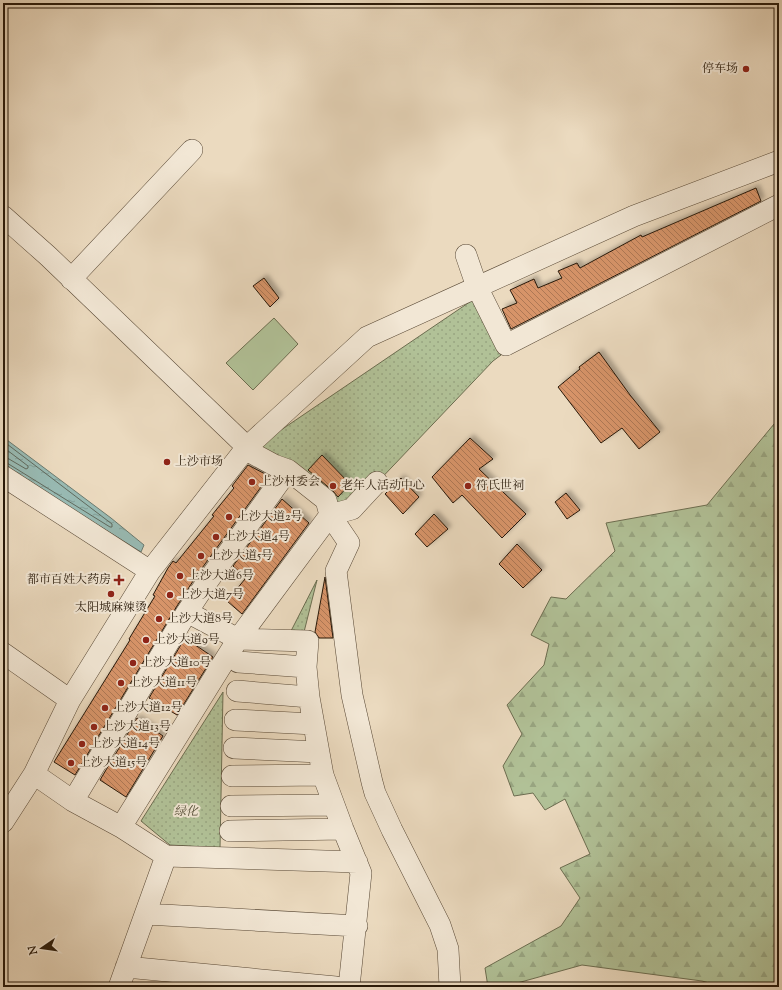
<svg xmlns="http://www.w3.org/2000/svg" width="782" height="990" font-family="'Sorts Mill Goudy','Noto Serif SC',serif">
  <defs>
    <pattern id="grass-dots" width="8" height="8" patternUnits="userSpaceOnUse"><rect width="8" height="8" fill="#b1c197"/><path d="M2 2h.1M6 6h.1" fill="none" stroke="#98a581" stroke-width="1.8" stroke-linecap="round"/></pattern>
    <pattern id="forest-firs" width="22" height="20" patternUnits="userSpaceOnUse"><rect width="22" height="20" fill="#b1c197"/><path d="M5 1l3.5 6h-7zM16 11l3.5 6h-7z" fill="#98a581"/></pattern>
    <pattern id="water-ripples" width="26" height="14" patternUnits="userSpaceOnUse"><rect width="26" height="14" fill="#98bab3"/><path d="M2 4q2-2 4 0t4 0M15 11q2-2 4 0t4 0" fill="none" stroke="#839f99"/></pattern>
    <pattern id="building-back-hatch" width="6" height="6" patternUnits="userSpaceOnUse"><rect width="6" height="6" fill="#d79469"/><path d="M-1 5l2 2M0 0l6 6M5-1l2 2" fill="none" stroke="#ae7855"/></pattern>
    <filter id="shadow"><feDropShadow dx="3.5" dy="-3.5" stdDeviation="2" flood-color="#0004"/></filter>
  </defs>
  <rect width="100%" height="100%" fill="#ebdabf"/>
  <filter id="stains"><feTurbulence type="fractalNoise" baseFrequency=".005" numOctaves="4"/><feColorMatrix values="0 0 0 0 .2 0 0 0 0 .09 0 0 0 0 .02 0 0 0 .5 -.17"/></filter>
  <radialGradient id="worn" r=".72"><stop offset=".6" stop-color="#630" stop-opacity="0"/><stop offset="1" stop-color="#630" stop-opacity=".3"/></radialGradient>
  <path fill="url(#grass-dots)" stroke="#6c6d50" d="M480 295 506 345 501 355 493 361 352 509 330 515 253 449Z
    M317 580 304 632 291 631Z
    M223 692 220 848 170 845 141 821Z"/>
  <path fill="url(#forest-firs)" stroke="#6c6d50" d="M779 418V987H724L702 981 582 965 503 987H488L485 968 561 926 580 898 560 868 590 854 565 799 545 810 533 793 514 796 503 766 522 734 507 705 544 665 549 644 531 635 551 597 566 599 615 551 606 523 707 505Z"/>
  <path fill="#b1c197" stroke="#6c6d50" d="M274 318 298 344 253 390 226 363Z"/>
  <path fill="url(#water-ripples)" stroke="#6b7a6f" d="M3 437 111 518 144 545 141 552 3 466Z"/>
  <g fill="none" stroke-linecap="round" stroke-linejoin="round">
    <path stroke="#606a5e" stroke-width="1" d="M3 441 108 521 112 524V527H110L7 463H3
      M3 447 28 466V468L26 469 9 459 3 457"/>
  </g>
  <path fill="url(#building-back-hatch)" stroke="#281909" filter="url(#shadow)" d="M756 188 761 201 511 329 502 309 517 303 510 290 534 279 538 288 562 278 558 271 577 263 580 268 641 235 642 237Z
    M264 278 279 298 270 307 253 286Z
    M599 352 630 395 660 432 639 449 622 428 601 443 558 387 580 369 579 367Z
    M470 438 493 459 479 469 526 514 502 538 462 495 453 503 432 477Z
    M322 455 350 484 338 497 333 491 308 470Z
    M248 465 269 476 197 575 177 606 75 775 54 762 130 640 129 639 155 596 153 595 168 568 173 561 176 563 214 516 212 515 234 488 232 486Z
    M401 478 419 497 403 514 385 494Z
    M566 493 580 510 567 519 555 502Z
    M282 499 309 523 242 614 227 601 245 579 244 578 245 577 233 566Z
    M434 514 448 529 427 547 415 534Z
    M517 544 542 570 523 588 499 564Z
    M325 577 333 638H319L315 632Z
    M185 638 213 657 177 715 149 698Z
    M137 718 163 736 126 797 100 780Z"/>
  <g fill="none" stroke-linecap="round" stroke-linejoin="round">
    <g stroke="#594936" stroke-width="22">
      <path id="minor" d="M3 216 48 256 247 447 250 452 274 465 288 470 326 500 330 515 349 543 336 571 352 695 372 782 375 793 392 830 440 925 448 949 450 987
        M466 255 477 287 506 345 779 205
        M71 279 192 150
        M3 476 150 571
        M187 612 238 639 308 641 306 667 309 697 323 775 343 829 361 873 349 987
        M3 653 70 700
        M238 662 306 667
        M237 691 309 697
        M235 720 314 724
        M234 748 319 752
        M34 774 73 801 121 827 166 856 119 987
        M232 776 323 775
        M73 801 187 612 207 582 288 470
        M231 806 334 805
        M3 822 34 774 70 700 150 571 247 447 367 337 634 216 779 161
        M121 827 238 639 330 515 352 509 377 482
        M230 831 343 829
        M166 856 357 862
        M146 914 357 926
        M126 967 336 987"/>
    </g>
    <use href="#minor" stroke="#f2e7d5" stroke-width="21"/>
  </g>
  <g fill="#8f2418" stroke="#f2e7d5" stroke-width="1.5">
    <circle cx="746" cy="69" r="4"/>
    <circle cx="167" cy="462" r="4"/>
    <circle cx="252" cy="482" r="4"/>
    <circle cx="333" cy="486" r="4"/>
    <circle cx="468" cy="486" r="4"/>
    <circle cx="229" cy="517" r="4"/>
    <circle cx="216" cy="537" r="4"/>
    <circle cx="201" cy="556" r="4"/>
    <circle cx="180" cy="576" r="4"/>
    <path d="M117 574h4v4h4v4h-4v4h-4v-4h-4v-4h4z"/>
    <circle cx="111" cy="594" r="4"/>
    <circle cx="170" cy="595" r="4"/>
    <circle cx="159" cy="619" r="4"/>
    <circle cx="146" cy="640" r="4"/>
    <circle cx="133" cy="663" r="4"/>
    <circle cx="121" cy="683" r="4"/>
    <circle cx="105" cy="708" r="4"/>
    <circle cx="94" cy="727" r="4"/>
    <circle cx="82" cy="744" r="4"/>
    <circle cx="71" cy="763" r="4"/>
  </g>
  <g text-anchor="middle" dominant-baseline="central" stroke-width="4" stroke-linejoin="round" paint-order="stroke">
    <g font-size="12" fill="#281909" stroke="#f2e7d5" text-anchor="start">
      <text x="738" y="69" text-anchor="end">停车场</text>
      <text x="175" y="462">上沙市场</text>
      <text x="260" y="482">上沙村委会</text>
      <text x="341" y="486">老年人活动中心</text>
      <text x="476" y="486">符氏世祠</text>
      <text x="237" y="517">上沙大道2号</text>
      <text x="224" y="537">上沙大道4号</text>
      <text x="209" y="556">上沙大道5号</text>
      <text x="188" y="576">上沙大道6号</text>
      <text x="111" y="580" text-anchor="end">都市百姓大药房</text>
      <text x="178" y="595">上沙大道7号</text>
      <text x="111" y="608" text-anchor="middle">太阳城麻辣烫</text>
      <text x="167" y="619">上沙大道8号</text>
      <text x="154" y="640">上沙大道9号</text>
      <text x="141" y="663">上沙大道10号</text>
      <text x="129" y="683">上沙大道11号</text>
      <text x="113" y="708">上沙大道12号</text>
      <text x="102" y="727">上沙大道13号</text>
      <text x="90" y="744">上沙大道14号</text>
      <text x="79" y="763">上沙大道15号</text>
    </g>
    <g font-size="12" font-style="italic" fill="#514b34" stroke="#f2e7d5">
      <text x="186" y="812">绿化</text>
    </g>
  </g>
  <rect width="782" height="990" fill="none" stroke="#ebdabf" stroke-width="16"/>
  <rect x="4" y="4" width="774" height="982" fill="none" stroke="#281909" stroke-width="2"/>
  <rect x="8" y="8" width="766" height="974" fill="none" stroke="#281909"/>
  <g transform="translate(42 948) rotate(257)" stroke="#f2e7d5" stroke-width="3" paint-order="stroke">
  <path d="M0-3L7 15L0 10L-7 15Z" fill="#281909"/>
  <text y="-6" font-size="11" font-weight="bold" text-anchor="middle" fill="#281909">N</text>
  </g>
  <rect width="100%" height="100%" filter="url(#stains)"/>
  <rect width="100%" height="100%" fill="url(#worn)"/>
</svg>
